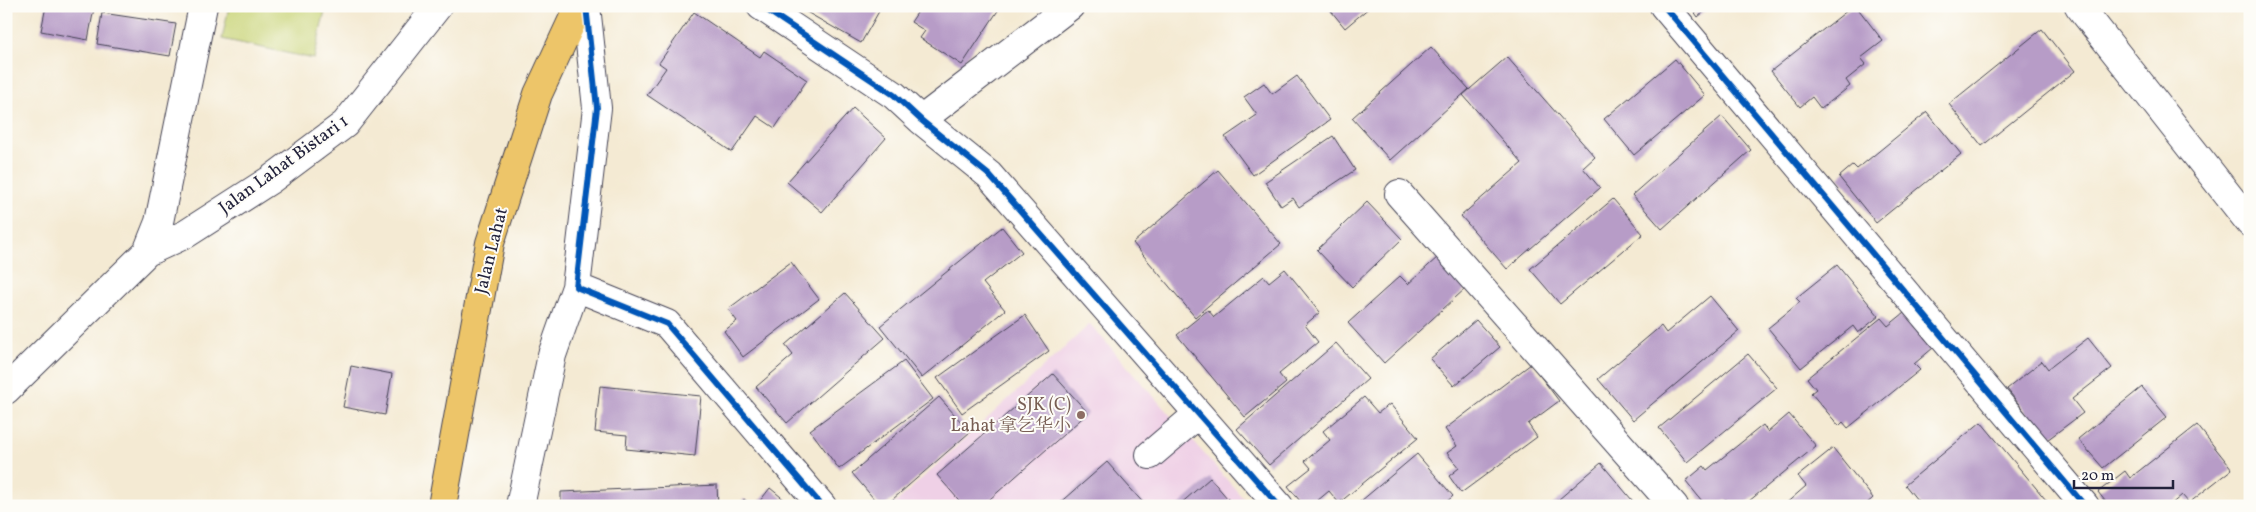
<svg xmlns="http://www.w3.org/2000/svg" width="2256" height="512" font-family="Vollkorn,'Noto Serif SC',serif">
  <rect width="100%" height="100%" fill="#fdfcf7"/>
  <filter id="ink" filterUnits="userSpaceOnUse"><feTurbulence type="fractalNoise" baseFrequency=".02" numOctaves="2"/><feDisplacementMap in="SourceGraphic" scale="10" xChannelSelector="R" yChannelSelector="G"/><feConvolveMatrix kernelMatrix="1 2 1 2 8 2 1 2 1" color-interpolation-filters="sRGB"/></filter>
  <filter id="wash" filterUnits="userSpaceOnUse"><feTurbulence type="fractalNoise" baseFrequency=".0096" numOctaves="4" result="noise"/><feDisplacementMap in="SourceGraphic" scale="20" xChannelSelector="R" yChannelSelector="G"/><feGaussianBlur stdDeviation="1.12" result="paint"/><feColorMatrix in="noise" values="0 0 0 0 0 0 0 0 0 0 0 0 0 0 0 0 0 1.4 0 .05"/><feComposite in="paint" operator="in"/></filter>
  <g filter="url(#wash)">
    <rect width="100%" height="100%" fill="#f4ead3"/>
    <path fill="#efd0e6" d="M1090 324 1250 506H892Z"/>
    <path fill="#c7d375" stroke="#747a58" d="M229 6H326L314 59 222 39Z"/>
    <g id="blocks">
      <path fill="#b79cc7" d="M46 6 94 8 88 40 41 31Z
        M796 6H882L861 43Z
        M913 6H1001L962 65 920 38 925 31 911 22 919 10Z
        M1327 6H1371L1345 28Z
        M1690 6H1711L1698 17Z
        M1853 6H1856L1883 41 1861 58 1866 64 1846 80 1850 86 1821 109 1812 97 1800 107 1771 71Z
        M694 12 760 57 764 51 807 80 775 128 757 116 732 152 647 95 666 68 659 63Z
        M102 13 176 24 170 56 97 44Z
        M2042 29 2075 71 1982 146 1949 104Z
        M1431 47 1469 89 1390 160 1352 118Z
        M1507 57 1595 157 1583 168 1600 188 1507 269 1461 216 1522 163 1463 95Z
        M1675 59 1705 95 1634 155 1604 119Z
        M1297 76 1330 120 1253 175 1225 137 1257 115 1244 97 1264 83 1272 94Z
        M853 108 886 138 822 212 787 182Z
        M1927 112 1961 154 1876 223 1839 177 1853 165 1857 169Z
        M1722 116 1751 150 1662 229 1632 195Z
        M1333 136 1355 170 1299 207 1293 198 1281 206 1265 182Z
        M1218 170 1281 244 1195 317 1133 243Z
        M1613 199 1643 234 1560 304 1530 269Z
        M1367 202 1402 239 1352 287 1317 250Z
        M1002 227 1022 252 983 283 1005 310 922 378 880 326Z
        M1438 257 1466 288 1384 363 1348 323 1400 276 1408 284Z
        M791 262 819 299 743 357 724 331 737 321 728 309Z
        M1837 265 1879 316 1858 333 1853 326 1801 368 1768 328 1800 302 1796 298Z
        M1285 269 1320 312 1305 325 1318 342 1279 374 1286 383 1245 417 1177 335 1208 310 1214 317 1264 276 1269 282Z
        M845 293 885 338 787 423 756 387 793 355 785 345Z
        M1710 296 1739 331 1633 420 1598 379 1661 326 1666 333Z
        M1904 313 1933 348 1914 364 1920 370 1848 428 1843 422 1839 426 1811 393 1816 389 1807 378 1881 318 1888 326Z
        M1025 315 1049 351 962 413 937 378Z
        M1476 320 1500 347 1454 386 1430 359Z
        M2088 338 2112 368 2072 399 2083 413 2047 440 2007 389 2042 361 2048 369Z
        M1336 343 1368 379 1269 465 1237 429Z
        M1748 354 1777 388 1687 462 1659 428Z
        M904 361 933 399 839 469 810 430Z
        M1531 364 1559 401 1528 424 1537 437 1461 493 1449 476 1459 468 1447 453 1457 446 1445 429Z
        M351 366 392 374 385 415 343 407Z
        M1053 374 1088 413 982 506H964L937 475Z
        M600 386 701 396 695 456 626 449 627 435 595 432Z
        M2142 387 2167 417 2103 468 2078 439Z
        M939 397 970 432 885 506H880L852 473Z
        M1364 397 1378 413 1390 404 1418 438 1339 503 1329 491 1311 506H1304L1288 486 1311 468 1305 461 1330 440 1323 431Z
        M1789 414 1816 446 1743 506H1731L1726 499 1718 506H1706L1686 481 1704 466 1707 470 1763 425 1768 432Z
        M1981 422 2051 506H1922L1905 485Z
        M2197 425 2232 469 2189 503 2182 495 2169 506H2109L2098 492 2125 471 2130 478Z
        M1833 448 1873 498 1864 506H1783L1806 486 1798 476Z
        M1417 454 1453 496 1442 506H1355Z
        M1107 462 1146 506H1057Z
        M1601 463 1637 506H1551Z
        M1210 478 1234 506H1178Z
        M717 485 718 506H561V492Z
        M770 488 792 506H756Z
        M744 499 752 506H738Z"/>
    </g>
  </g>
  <g filter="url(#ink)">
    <use href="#blocks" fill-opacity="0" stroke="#424052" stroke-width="1"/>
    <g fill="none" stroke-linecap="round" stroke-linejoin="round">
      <g stroke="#424052" stroke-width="30">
        <path id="minor" d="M761 6 894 95 921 120 989 175 1279 506
          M1664 6 2085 506
          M2079 6 2250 223
          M921 120 1070 6
          M1399 194 1674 506
          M147 252 159 222 203 6
          M576 287 667 324 822 506
          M6 390 147 252 186 234 270 180 345 124 438 6
          M1150 455 1197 415
          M520 506 552 355 576 287 597 108 586 6"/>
      </g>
      <g stroke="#424052" stroke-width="30">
        <path id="major" d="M442 506 490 243 538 94 579 6"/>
      </g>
      <use href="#minor" stroke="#fff" stroke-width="28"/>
      <use href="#major" stroke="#edc569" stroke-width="28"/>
      <g stroke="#fdfcf7" stroke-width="9">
        <path id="cycleway" d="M586 6 597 108 576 287 667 324 822 506
          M761 6 894 95 921 120 989 175 1279 506
          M1664 6 2085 506"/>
      </g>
      <use href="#cycleway" stroke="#0057b8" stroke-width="6"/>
    </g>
  </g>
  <circle fill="#8d6e63" stroke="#fdfcf7" stroke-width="2" cx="1081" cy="415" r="5"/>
  <g text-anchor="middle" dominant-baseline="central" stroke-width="4" stroke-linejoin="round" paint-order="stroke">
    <g font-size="18" fill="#22223b" stroke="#fdfcf7">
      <text transform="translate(284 165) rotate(-36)">Jalan Lahat Bistari 1</text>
      <text transform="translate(492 251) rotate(-76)">Jalan Lahat</text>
    </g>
    <g font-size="18" fill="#785e54" stroke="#fdfcf7" text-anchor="end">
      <text x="1071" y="405">SJK (C)<tspan x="1071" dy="21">Lahat 拿乞华小</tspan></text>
    </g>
  </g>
  <rect width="2256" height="512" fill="none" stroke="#fdfcf7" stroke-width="25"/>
  <path d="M2074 480v8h99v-8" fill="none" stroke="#22223b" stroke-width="2.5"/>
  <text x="2081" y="480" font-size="15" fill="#22223b" stroke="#fdfcf7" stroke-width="4" paint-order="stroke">20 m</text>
</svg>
